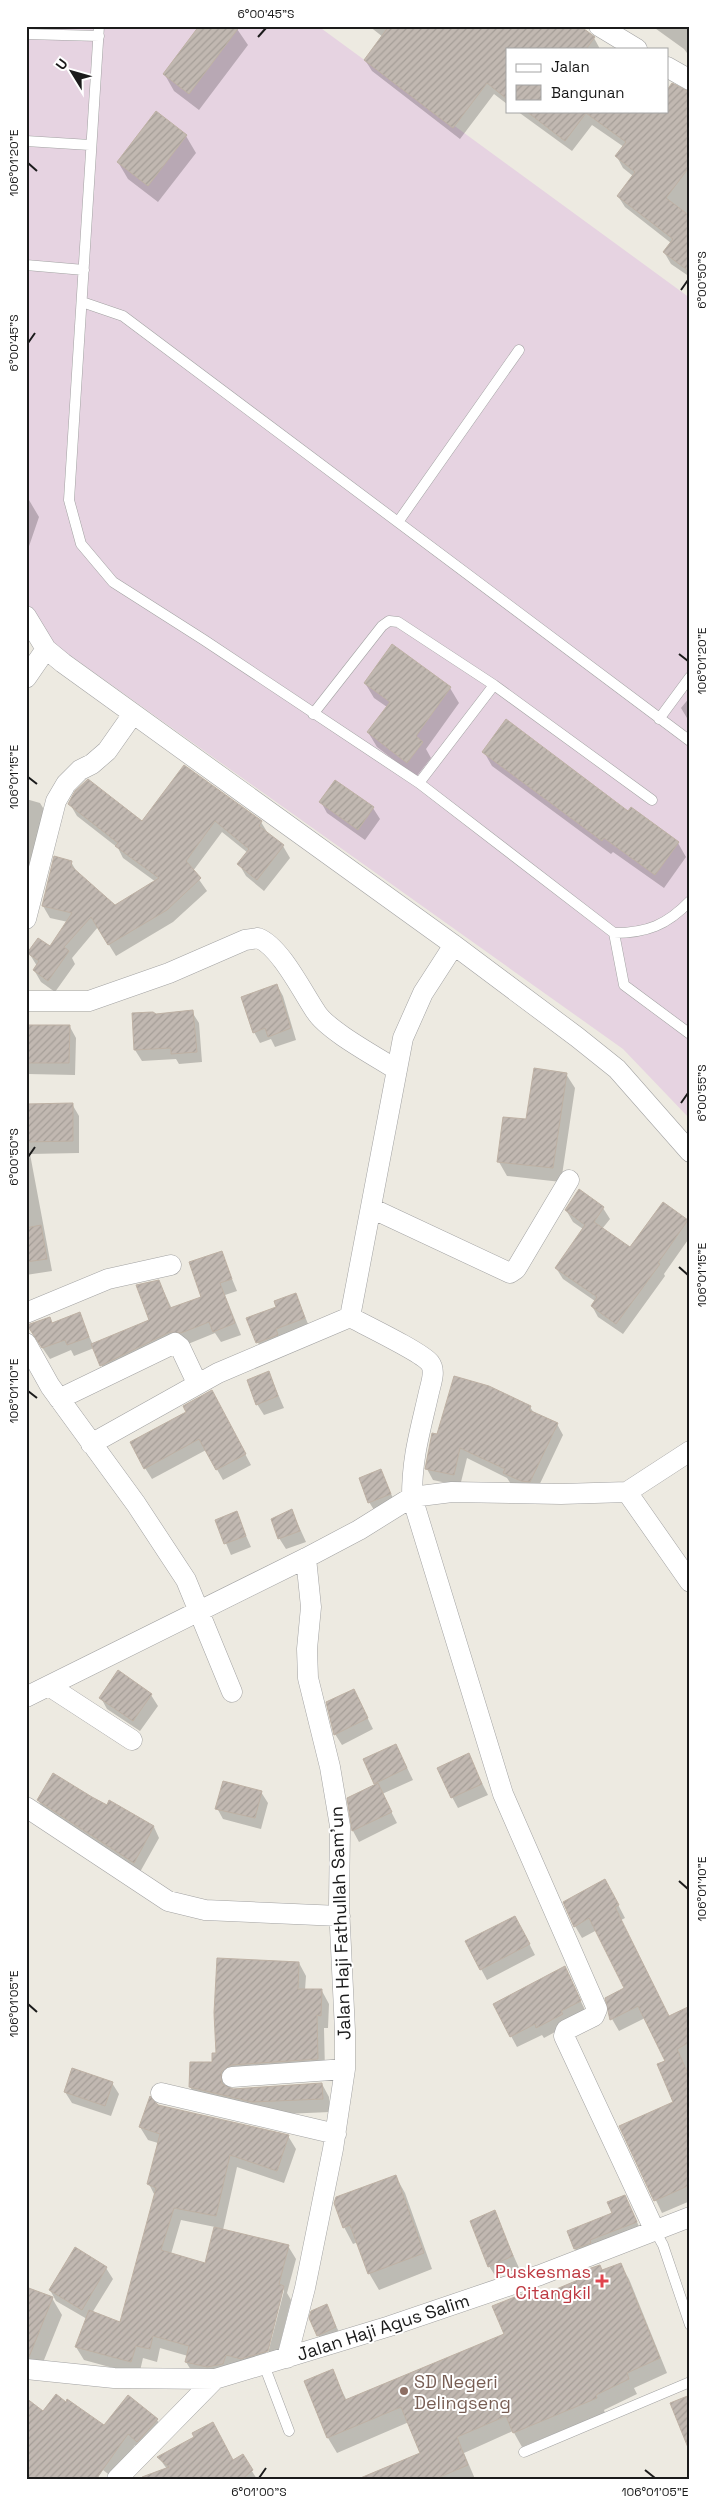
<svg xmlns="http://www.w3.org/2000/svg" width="716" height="2505" font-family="'Space Grotesk',sans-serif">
  <defs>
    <pattern id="building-hatch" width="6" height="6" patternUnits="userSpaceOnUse" patternTransform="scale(1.25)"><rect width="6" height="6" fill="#c1b8b1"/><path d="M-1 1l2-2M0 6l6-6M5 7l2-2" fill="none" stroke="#a59e98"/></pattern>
  </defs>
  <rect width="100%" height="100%" fill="#edeae1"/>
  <path fill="#e6d3e1" d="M26 26H318L690 298V1119L623 1049 54 644 26 601Z"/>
  <path fill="#0003" fill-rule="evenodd" d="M235 26 248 45 199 110 174 91 165 75Z
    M369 26H578L594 38 600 49H507V104L494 94 460 139 372 71 365 60 383 37Z
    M652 26H690V57L684 49Z
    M690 92V277L671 264 664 252 671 243 625 207 618 196 633 176 623 168 617 157 624 147 592 125 572 151 517 111H667Z
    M157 113 186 136 196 153 158 202 128 179 118 162Z
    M26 499 29 500 39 517 26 555Z
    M392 646 450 688 459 703 426 749 431 758 416 777 377 747 368 732 387 707 374 698 365 683Z
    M690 697V723L681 708Z
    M484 752 628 813 631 809 678 843 686 857 664 888 613 852 611 854 492 766Z
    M185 767 261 822 269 835 283 846 290 858 264 891 246 876 239 864 248 853 222 832 193 871 207 891 173 922 116 956 98 927 72 958 75 964 55 992 41 982 34 970 37 966 29 953 50 948 68 922 50 918 43 906 71 862 78 874 115 907 156 882 123 858 118 848 77 816 70 804 143 823Z
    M26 799 40 803 48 816 26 911Z
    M321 802 373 808 380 819 365 840 327 813Z
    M277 985 283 996 296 1040 275 1047 271 1039 260 1043 254 1032Z
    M192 1012 199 1023 202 1062 179 1064 176 1059 142 1061 135 1050 134 1014 155 1015Z
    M26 1026 70 1027 76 1038 75 1075 28 1074 29 1105 72 1104 79 1116V1153L30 1154 52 1271 26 1275Z
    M566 1074 575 1088 561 1182 507 1176 499 1162 527 1121Z
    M603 1208 610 1219 602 1229 631 1249 687 1221 690 1225V1237L664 1274 665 1276 623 1334 598 1317 592 1306 595 1301 563 1279 556 1268 583 1229 573 1222 566 1210Z
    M690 1210V1219L687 1214Z
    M221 1252 237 1291 225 1295 241 1335 221 1342 215 1333 107 1377 94 1348 74 1356 71 1350 50 1359 35 1337 52 1324 79 1314 93 1345 151 1321 159 1281 172 1309 202 1298Z
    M296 1294 310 1329 263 1354 248 1319 277 1308Z
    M269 1373 284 1408 264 1415 257 1404Z
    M218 1403 251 1465 223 1480 206 1450 152 1479 145 1468Z
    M530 1407 534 1413 557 1424 563 1435 536 1492 511 1484 507 1478 467 1458 460 1486 433 1480 427 1469 437 1436Z
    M381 1471 396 1505 376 1513 369 1502Z
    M292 1511 306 1542 286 1549 279 1538Z
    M236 1513 251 1547 231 1555 216 1520Z
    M151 1695 158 1706 140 1731 107 1709 101 1698Z
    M359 1701 373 1729 342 1745 335 1734Z
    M396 1745 413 1780 382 1794 397 1823 359 1842 353 1831 349 1799 376 1786 375 1783Z
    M468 1755 488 1795 458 1808 452 1797Z
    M261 1792 268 1803 261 1829 223 1819 217 1808Z
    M38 1800 107 1806 109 1802 154 1827 159 1838 140 1872 44 1810Z
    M612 1893 625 1918 621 1920 669 2017 690 2018V2201L662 2213 621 2127 675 2103 667 2061 645 2018 619 2031 612 2019 625 1988 597 1930 582 1938 575 1926Z
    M521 1928 535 1955 487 1980 481 1969Z
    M299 1963 306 1976 305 1990 322 1991 329 2004 328 2028H324L325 2072 228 2086V2088L233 2090 322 2084 329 2097 330 2112 261 2115 198 2100 190 2087 214 2064 217 2054Z
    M565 1968 586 2012 568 2025 544 2038 542 2035 517 2047 511 2036Z
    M112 2083 119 2094 111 2116 72 2103 65 2092Z
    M158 2106 288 2136 296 2149 284 2183 237 2167 223 2230 288 2246 296 2259 287 2293 291 2300 275 2364 194 2375 186 2362 188 2356 160 2348 157 2362 143 2358 139 2375 84 2360 76 2347 87 2319 56 2301 50 2290 75 2249 106 2268 113 2279 92 2313 121 2323 155 2196 149 2184 158 2143 148 2140 140 2127ZM181 2220 215 2227 206 2264 171 2254ZM283 2285 284 2291 267 2357 265 2356Z
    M396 2177 405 2193 432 2269 379 2290 369 2273 358 2242 353 2244 344 2227Z
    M630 2206 641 2231 580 2258 575 2249Z
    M494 2212 519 2268 496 2277 489 2266Z
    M620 2264 629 2279 667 2373 634 2388 637 2394 604 2410 605 2413 522 2447 513 2431 464 2453 475 2479H369L422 2453 409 2422 337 2453 328 2438 305 2382 332 2371 347 2401 505 2334 528 2302Z
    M26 2288 52 2298 62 2315 42 2365 26 2360Z
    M326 2306 342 2338 324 2346 318 2335Z
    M44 2412 105 2427 157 2420 164 2431 144 2453 135 2445 112 2477 103 2470 97 2479H26Z
    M242 2456 257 2479H144L167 2469 159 2458 233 2462Z"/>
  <path fill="url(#building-hatch)" stroke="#beb1a4" d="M199 26H240L189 94 163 74Z
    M389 26H580L595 37 586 49H507V99L487 83 453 128 364 60Z
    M672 83 690 92V166L666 198 690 216V272L663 252 673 239 617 196 635 172 615 156 626 142 586 113 565 141 526 111H667V90Z
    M156 111 187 135 148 186 117 162Z
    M392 644 451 687 416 736 423 742 407 763 367 732 390 702 364 683Z
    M506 719 628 811 631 807 679 842 655 875 604 838 602 841 482 752Z
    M184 765 262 821 259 826 284 845 257 880 237 864 249 849 215 821 186 861 201 878 167 910 108 945 91 917 64 947 69 951 48 981 33 970 39 961 27 953 38 938 50 946 72 913 42 906 54 856 72 861 71 866 115 905 159 878 115 846 118 843 68 804 75 791 88 779 142 821Z
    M335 780 374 807 358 830 319 802Z
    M277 984 291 1028 268 1037 265 1028 253 1033 241 997Z
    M193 1010 197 1052 171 1054V1048L134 1050 132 1013 153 1012 156 1014Z
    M26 1025H70L69 1063H26Z
    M534 1068 567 1073 553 1168 497 1162 503 1117 526 1119Z
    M73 1103V1141L26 1142V1104Z
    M579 1189 604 1207 594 1222 630 1247 663 1202 688 1220 658 1263 660 1264 616 1324 591 1306 597 1297 555 1268 585 1225 565 1210Z
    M41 1225 47 1259 26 1262V1228Z
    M222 1251 232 1279 220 1283 235 1323 213 1332 209 1322 181 1333 170 1332 100 1366 91 1344 149 1320 136 1285 159 1280 170 1308 201 1297 189 1262Z
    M296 1293 305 1318 276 1329 278 1335 256 1343 246 1318 276 1307 274 1301Z
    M80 1312 89 1337 67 1345 65 1340 42 1348 27 1325 50 1317 52 1323Z
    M269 1371 278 1396 256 1405 247 1380Z
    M454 1376 489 1386 531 1406 529 1410 558 1423 530 1482 521 1481 503 1473 505 1469 460 1448 454 1475 425 1469 432 1433 437 1434Z
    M212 1390 246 1454 216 1470 199 1439 144 1469 130 1442 186 1412 183 1406Z
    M381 1469 391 1494 368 1503 359 1478Z
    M292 1509 300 1531 278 1539 271 1519Z
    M237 1511 246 1536 224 1544 215 1520Z
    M118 1670 152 1694 133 1721 99 1698Z
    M354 1689 368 1718 334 1735 326 1702Z
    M396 1744 407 1768 374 1784 363 1759Z
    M469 1753 482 1784 451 1798 437 1768Z
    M53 1773 92 1797 107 1805 109 1800 154 1826 134 1863 37 1800Z
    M223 1781 262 1791 255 1818 215 1809Z
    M378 1783 392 1812 352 1831 347 1798Z
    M605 1879 619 1905 615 1907 669 2016 690 2006V2042L677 2049 690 2078V2185L654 2201 619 2126 673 2102 657 2064 665 2061 638 2006 610 2020 605 1998 624 1988 589 1918 574 1927 563 1902Z
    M515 1916 530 1944 480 1970 465 1941Z
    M217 1958 299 1962 298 1989H322L321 2016 317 2015 318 2059 231 2065 221 2072 222 2084 233 2089 322 2083 323 2099 252 2102 189 2087 190 2062H212V2053H216L214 2013Z
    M565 1966 581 2001 561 2011 563 2014 536 2028 535 2024 510 2037 493 2004Z
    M72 2068 113 2082 105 2106 64 2092Z
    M150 2096 158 2105 289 2135 277 2171 230 2155 216 2216 174 2208 161 2250 205 2263 214 2227 289 2245 279 2284 284 2286 268 2351 241 2359 226 2355 223 2364 207 2367 185 2362 189 2346 153 2336 150 2349 136 2346 131 2362 75 2347 89 2310 120 2322 156 2188 147 2184 160 2134 139 2127Z
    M396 2175 424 2253 368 2274 350 2225 343 2228 334 2203 336 2197Z
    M625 2195 637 2222 590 2240 591 2243 574 2249 567 2231 612 2213 607 2202Z
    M495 2210 513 2256 488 2267 470 2221Z
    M75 2247 107 2267 82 2310 49 2290Z
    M621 2263 660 2358 627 2373 629 2379 596 2395 597 2398 513 2433 506 2416 457 2437 468 2465 435 2479H358L420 2453 401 2407 327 2438 304 2381 333 2369 345 2400 504 2334 492 2306 525 2293 528 2301 585 2277 582 2271 600 2265 602 2270Z
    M26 2287 53 2297 29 2357H26Z
    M327 2304 336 2327 317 2336 309 2318 311 2311Z
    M56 2394 66 2402 67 2399 104 2425 128 2395 158 2419 137 2442 128 2434 96 2479H26V2398L43 2411Z
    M690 2395V2449L689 2450 670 2403Z
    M213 2422 233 2460 243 2454 253 2470 243 2479H142V2477L169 2467 157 2457 194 2437 192 2433Z"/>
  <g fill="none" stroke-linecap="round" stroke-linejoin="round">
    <g stroke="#a2a2a2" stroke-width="11">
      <path id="lane" d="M99 26 69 500 81 544 113 582 204 640 419 783
        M26 34 99 36
        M26 141 90 145
        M26 265 84 270
        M82 302 123 316 690 741
        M398 522 519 350
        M313 714 382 626 389 621 398 622 494 685
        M659 719 690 677
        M652 800 494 685 419 783 614 933C647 933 667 925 690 901
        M614 933 624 985 690 1034
        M654 2229 663 2245 690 2325
        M264 2365 289 2431
        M524 2452 690 2382"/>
    </g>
    <g stroke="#a2a2a2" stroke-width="21">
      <path id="street" d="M599 26 637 49
        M667 67 690 80
        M26 616 46 649 63 663 454 945 577 1037 617 1069 690 1152
        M26 678 46 649
        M26 919 56 801 66 784 80 770 92 764 107 751 133 714
        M26 1001H89L169 973 245 940 258 938C280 946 303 993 316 1012 328 1031 377 1057 397 1070
        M371 1208 510 1273 516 1269 569 1180
        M26 1313 108 1279 171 1265
        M350 1317C365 1325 423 1353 430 1363 436 1371 431 1383 429 1392 420 1432 412 1456 412 1497L503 1794 597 2009 594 2016 566 2030 564 2036 654 2229
        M26 1343 50 1386 136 1504 186 1580 232 1692
        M59 1399 175 1343 180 1347 197 1383
        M91 1444 218 1373 350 1317 403 1038 423 993 454 945
        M627 1492 690 1582
        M49 1686 132 1740
        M26 1697 306 1558 359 1530 412 1497 452 1492 561 1494 627 1492 690 1451
        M26 1807 168 1901 205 1910 340 1916
        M232 2077 345 2069
        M161 2093 336 2134
        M287 2358 305 2288 333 2149 345 2069V2031L339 1906 340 1826 330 1767 308 1678 307 1649 311 1607 306 1558
        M26 2369 114 2378 215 2379 390 2326 540 2275 690 2217
        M117 2479 215 2379"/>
    </g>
    <use href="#lane" stroke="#fff" stroke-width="10"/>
    <use href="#street" stroke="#fff" stroke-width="20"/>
  </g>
  <path fill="none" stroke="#1b1b1b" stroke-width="2" d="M258 37 266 28M28 163 37 171M681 290 688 280M28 343 35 333M679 654 688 661M28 777 37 784M681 1103 688 1093M28 1157 35 1147M679 1267 688 1275M28 1391 37 1398M679 1881 688 1889M28 2004 37 2012M645 2470 655 2478M259 2478 266 2468"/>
  <path fill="#e0444e" stroke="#fff" stroke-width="2" d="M599.5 2273.5h5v5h5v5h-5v5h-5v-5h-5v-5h5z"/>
  <circle fill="#8d6e63" stroke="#fff" stroke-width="2" cx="404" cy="2391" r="5"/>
  <g text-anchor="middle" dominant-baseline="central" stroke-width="4" stroke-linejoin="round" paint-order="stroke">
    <g font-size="18" fill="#1b1b1b" stroke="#fff">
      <text transform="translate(340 1923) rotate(-92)">Jalan Haji Fathullah Sam'un</text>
      <text transform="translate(383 2327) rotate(-18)">Jalan Haji Agus Salim</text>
    </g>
    <g font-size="18" fill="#be3a42" stroke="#fff" text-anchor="end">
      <text x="591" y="2271">Puskesmas<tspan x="591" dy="21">Citangkil</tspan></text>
    </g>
    <g font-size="18" fill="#785e54" stroke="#fff" text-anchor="start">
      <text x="414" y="2381">SD Negeri<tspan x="414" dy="21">Delingseng</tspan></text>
    </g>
  </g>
  <rect width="716" height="2505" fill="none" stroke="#ffffff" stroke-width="55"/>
  <rect x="506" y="48" width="162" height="65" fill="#ffffff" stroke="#a4a4a4"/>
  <rect x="516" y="64" width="25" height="8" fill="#ffffff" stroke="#a4a4a4"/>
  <text x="551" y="72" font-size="15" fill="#1b1b1b">Jalan</text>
  <rect x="516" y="85" width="25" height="15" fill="url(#building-hatch)" stroke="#a4a4a4"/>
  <text x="551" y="98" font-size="15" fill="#1b1b1b">Bangunan</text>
  <g transform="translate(72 72) rotate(307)" stroke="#ffffff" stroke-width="4" paint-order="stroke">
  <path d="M0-4L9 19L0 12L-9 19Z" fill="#1b1b1b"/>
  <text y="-8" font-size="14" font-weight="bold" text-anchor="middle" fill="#1b1b1b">U</text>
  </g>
  <rect x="28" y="28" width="660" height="2450" fill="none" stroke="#1b1b1b" stroke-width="2"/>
  <g font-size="12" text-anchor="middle" fill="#1b1b1b">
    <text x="266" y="18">6°00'45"S</text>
    <text transform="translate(14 163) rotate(-90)" y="4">106°01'20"E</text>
    <text transform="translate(702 280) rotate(-90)" y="4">6°00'50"S</text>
    <text transform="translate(14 343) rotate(-90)" y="4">6°00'45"S</text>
    <text transform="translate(702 661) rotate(-90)" y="4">106°01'20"E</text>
    <text transform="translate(14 777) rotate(-90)" y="4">106°01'15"E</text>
    <text transform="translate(702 1093) rotate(-90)" y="4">6°00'55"S</text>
    <text transform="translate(14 1157) rotate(-90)" y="4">6°00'50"S</text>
    <text transform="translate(702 1275) rotate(-90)" y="4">106°01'15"E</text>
    <text transform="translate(14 1391) rotate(-90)" y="4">106°01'10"E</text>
    <text transform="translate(702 1889) rotate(-90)" y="4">106°01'10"E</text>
    <text transform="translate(14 2004) rotate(-90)" y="4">106°01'05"E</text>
    <text x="259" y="2496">6°01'00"S</text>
    <text x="655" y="2496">106°01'05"E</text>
  </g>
</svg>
